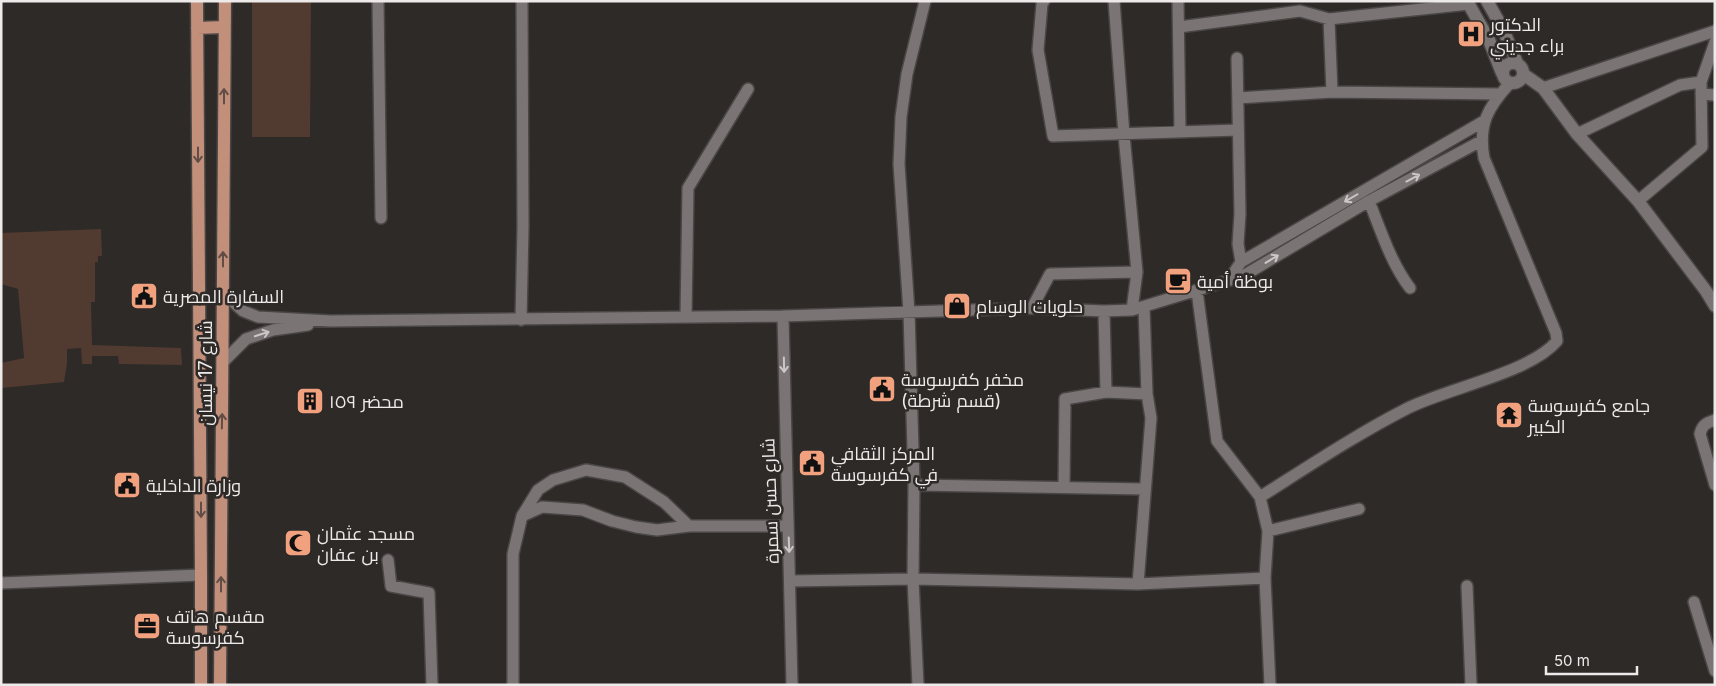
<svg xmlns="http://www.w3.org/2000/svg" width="1716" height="686" font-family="Inter,Cairo,sans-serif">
  <rect width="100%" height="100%" fill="#2d2a28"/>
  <path fill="#513a30" d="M252 1H311L310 137H252Z
    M101 229 102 256H98V262H95V302H91L92 345 181 348 182 365 119 364 118 356H92V364H82L81 348 67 349V364L64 382 1 388V363L24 358 18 289 1 284V233Z"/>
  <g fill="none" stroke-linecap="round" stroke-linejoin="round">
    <g stroke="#494645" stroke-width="14">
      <path id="minor" d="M378 1 381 218
        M1044 1 1042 4 1038 50 1053 136 1238 130
        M1114 1 1124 135 1137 272 1132 310
        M1178 1 1180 132
        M1329 19 1332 92
        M1179 27 1300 11 1329 19 1469 4
        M1543 88 1715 31
        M1701 94 1715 95
        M1238 98 1332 92 1500 94
        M1577 134 1680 85 1701 82
        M1369 201C1381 231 1391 263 1410 288
        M1638 201 1702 147 1701 82 1715 42
        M1241 262 1484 121
        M1229 280 1241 262 1238 244 1240 214 1237 58
        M1197 291 1217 441 1260 497 1268 531 1265 578 1270 685
        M222 292 243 311 258 317 330 321 783 316 1032 308 1104 311 1132 310 1243 276 1369 201 1481 141
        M1032 308 1050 274 1137 272
        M1104 311 1106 392
        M783 316 792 685
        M686 317 688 188 748 89
        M521 320 523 227 522 1
        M223 362 246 339 273 330 308 325
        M1715 420C1706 423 1702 425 1700 434L1715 485
        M914 485 1145 489
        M1064 487 1065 399 1106 392 1147 394
        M1260 497C1309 466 1357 434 1408 408 1448 388 1530 373 1557 341L1556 333 1484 158C1478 124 1488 107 1510 83
        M522 516 542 507 583 510 612 521 636 527 657 530 689 526H788
        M1268 531 1359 509
        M388 560 391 586 429 593 432 685
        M790 581 913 579 1138 584 1265 578
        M1 583 201 575
        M1138 584 1151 418 1147 394 1144 307
        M1467 586 1471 685
        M1694 602 1715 671
        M513 685V554L522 516 538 490 553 480 586 470 625 477 664 502 689 526
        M918 685 913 579 914 485 909 312 899 164 901 117 907 74 925 1"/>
    </g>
    <g stroke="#494645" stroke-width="15">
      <path id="tertiary" d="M1467 1 1489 40 1502 73
        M1487 1 1503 29 1517 63
        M1503 73a10 10 0 1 1 20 0a10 10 0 1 1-20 0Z
        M1523 74 1543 88 1577 134 1638 201 1706 291 1715 306"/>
    </g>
    <g stroke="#494645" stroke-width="15">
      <path id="primary" d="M197 1 201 575V685
        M197 28 224 27
        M220 685 225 1"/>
    </g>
    <use href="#minor" stroke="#7a7574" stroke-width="11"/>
    <use href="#tertiary" stroke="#7a7574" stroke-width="12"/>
    <use href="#primary" stroke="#c28f7a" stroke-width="12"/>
  </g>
  <defs><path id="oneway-shaft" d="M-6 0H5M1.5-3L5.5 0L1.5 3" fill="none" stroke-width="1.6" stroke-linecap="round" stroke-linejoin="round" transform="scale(1.25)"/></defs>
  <g stroke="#614d45">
    <use href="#oneway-shaft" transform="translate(224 96) rotate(-90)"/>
    <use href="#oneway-shaft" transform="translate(198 155) rotate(90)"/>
    <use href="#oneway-shaft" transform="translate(223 259) rotate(-90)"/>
    <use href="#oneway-shaft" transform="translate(222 421) rotate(-89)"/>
    <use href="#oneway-shaft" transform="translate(201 510) rotate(90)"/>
    <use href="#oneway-shaft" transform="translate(221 584) rotate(-90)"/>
  </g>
  <g stroke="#cac7c6">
    <use href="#oneway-shaft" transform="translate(1413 178) rotate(-28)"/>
    <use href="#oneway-shaft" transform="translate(1351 198) rotate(150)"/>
    <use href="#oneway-shaft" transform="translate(1272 259) rotate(-31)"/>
    <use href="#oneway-shaft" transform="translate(262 334) rotate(-18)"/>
    <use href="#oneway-shaft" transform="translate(784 365) rotate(89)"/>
    <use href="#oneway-shaft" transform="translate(789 545) rotate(88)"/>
  </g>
  <defs>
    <g id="hospital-square" transform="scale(1.4375)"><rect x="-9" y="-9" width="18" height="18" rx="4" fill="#f2a17e" stroke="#2d2a28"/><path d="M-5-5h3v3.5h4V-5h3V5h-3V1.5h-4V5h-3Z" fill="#111"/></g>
    <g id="cafe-square" transform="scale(1.4375)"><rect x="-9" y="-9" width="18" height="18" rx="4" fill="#f2a17e" stroke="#2d2a28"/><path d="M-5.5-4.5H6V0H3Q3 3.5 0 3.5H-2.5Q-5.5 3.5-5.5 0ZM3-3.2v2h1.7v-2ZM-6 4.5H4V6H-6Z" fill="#111"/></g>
    <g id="civic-square" transform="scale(1.4375)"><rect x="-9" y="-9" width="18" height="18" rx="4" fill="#f2a17e" stroke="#2d2a28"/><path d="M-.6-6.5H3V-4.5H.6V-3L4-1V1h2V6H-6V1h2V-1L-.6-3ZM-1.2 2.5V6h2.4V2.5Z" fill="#111"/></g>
    <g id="shop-square" transform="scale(1.4375)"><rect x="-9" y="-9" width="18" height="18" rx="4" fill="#f2a17e" stroke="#2d2a28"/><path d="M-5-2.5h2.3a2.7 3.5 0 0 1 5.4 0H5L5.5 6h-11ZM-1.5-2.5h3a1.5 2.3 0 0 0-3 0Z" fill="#111"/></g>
    <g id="building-square" transform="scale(1.4375)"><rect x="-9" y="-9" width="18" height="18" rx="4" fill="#f2a17e" stroke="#2d2a28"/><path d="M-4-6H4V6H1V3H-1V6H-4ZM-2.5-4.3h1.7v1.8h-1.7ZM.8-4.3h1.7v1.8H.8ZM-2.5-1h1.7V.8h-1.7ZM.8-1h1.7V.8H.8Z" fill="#111"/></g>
    <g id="temple-square" transform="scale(1.4375)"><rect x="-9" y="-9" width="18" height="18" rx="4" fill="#f2a17e" stroke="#2d2a28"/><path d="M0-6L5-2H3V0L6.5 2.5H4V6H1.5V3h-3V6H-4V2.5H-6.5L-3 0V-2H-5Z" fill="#111"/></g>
    <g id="mosque-square" transform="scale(1.4375)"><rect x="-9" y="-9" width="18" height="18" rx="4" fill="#f2a17e" stroke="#2d2a28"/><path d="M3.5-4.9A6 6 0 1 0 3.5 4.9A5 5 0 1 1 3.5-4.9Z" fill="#111"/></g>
    <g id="office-square" transform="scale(1.4375)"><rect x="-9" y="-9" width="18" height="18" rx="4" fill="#f2a17e" stroke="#2d2a28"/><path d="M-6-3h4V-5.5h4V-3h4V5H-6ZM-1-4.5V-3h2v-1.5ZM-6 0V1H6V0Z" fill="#111"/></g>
  </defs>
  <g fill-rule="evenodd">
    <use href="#hospital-square" x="1471" y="34"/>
    <use href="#cafe-square" x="1178" y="281"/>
    <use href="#civic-square" x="144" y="296"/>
    <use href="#shop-square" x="957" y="306"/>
    <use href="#civic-square" x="882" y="389"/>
    <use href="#building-square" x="310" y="401"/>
    <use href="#temple-square" x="1509" y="415"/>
    <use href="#civic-square" x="812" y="463"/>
    <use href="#civic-square" x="127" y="485"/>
    <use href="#mosque-square" x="298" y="543"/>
    <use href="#office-square" x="147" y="626"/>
  </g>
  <g text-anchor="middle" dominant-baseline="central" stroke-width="5" stroke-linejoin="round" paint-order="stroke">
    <g font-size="18" fill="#edeae9" stroke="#2d2a28" text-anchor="start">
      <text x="1490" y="24">الدكتور<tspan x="1490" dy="21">براء جديني</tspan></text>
      <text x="1197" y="281">بوظة أمية</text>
      <text x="163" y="296">السفارة المصرية</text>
      <text x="976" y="306">حلويات الوسام</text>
      <text x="901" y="379">مخفر كفرسوسة<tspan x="901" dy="21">(قسم شرطة)</tspan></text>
      <text x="329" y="401">محضر ١٥٩</text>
      <text x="1528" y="405">جامع كفرسوسة<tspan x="1528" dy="21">الكبير</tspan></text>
      <text x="831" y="453">المركز الثقافي<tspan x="831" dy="21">في كفرسوسة</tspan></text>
      <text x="146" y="485">وزارة الداخلية</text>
      <text x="317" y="533">مسجد عثمان<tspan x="317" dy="21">بن عفان</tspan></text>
      <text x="166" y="616">مقسم هاتف<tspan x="166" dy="21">كفرسوسة</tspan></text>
    </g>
    <g font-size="18" fill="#edeae9" stroke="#2d2a28">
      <text transform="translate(205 373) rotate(-90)">شارع 17 نيسان</text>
      <text transform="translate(770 501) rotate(-92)">شارع حسن سمرة</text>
    </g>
  </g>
  <rect width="1716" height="686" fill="none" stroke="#edeae9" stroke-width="5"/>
  <path d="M1546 666v8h91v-8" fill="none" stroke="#edeae9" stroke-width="2.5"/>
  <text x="1554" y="666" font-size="15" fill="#edeae9" stroke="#2d2a28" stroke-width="4" paint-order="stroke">50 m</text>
</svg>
